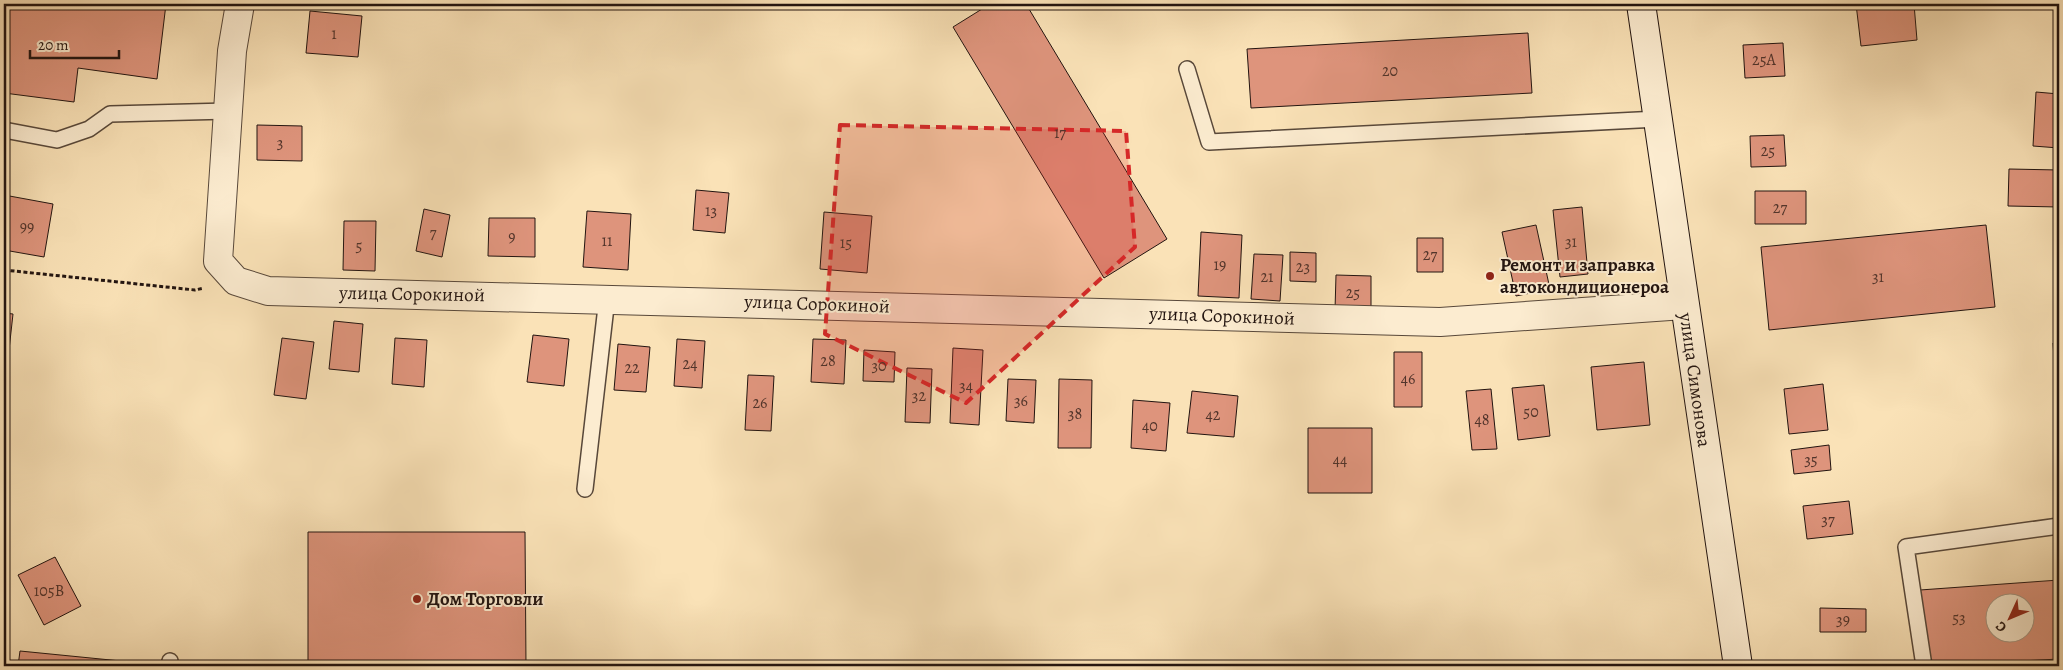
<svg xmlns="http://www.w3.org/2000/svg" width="2063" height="670" font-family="Alegreya,serif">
  <rect width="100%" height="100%" fill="#fae2b7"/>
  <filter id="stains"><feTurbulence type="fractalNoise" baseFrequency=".004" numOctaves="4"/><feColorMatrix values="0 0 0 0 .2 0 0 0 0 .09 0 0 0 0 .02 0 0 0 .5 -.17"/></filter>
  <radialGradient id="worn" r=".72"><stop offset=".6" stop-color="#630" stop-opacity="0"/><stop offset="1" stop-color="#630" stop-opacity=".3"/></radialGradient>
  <path fill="#de947c" stroke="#221410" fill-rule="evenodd" d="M4 4H166L157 79 78 68 74 102 4 93Z
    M990 4H1026L1167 239 1104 278 953 27Z
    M1856 4H1914L1917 40 1861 46Z
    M2026 4H2059V6H2027Z
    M310 11 362 16 358 57 306 53Z
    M1528 33 1532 93 1251 108 1247 49Z
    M1783 43 1785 76 1745 78 1743 45Z
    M2036 92 2059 94V148L2033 146Z
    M257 125 302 126V161L257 160Z
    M1784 135 1786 166 1751 167 1750 136Z
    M2009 169 2059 170V207L2008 206Z
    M696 190 729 193 725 233 693 230Z
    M1755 191H1806V224H1755Z
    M4 195 53 204 44 257 4 250Z
    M1582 207 1588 274 1560 277 1553 210Z
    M424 209 450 215 442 257 416 251Z
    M587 211 631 214 628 270 583 267Z
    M824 212 872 216 867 273 820 269Z
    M489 218H535V257L488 256Z
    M344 221H376L375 271 343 270Z
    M1536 225 1550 289 1516 296 1502 232Z
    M1986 225 1995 307 1769 330 1761 247Z
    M1201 232 1242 235 1239 298 1198 296Z
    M1417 238H1443V272H1417Z
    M1290 252 1316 253V282L1290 281Z
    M1254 254 1283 255 1280 301 1251 299Z
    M1336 275 1371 276V310H1335Z
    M4 313 13 314 4 395Z
    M334 321 363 324 359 372 329 369Z
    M533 335 569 339 564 386 527 382Z
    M282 338 314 342 306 399 274 395Z
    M395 338 427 340 424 387 392 384Z
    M677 339 705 341 702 388 674 386Z
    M813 339 846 340 844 384 811 382Z
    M2053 343H2059V406H2057Z
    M618 344 650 347 646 392 614 390Z
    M953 348 983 350 979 425 950 423Z
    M864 350 895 352 894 382 863 381Z
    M1394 352H1422V407H1394Z
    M1644 362 1650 425 1597 430 1591 367Z
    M907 368 932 369 930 423 905 422Z
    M748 375 774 376 771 431 745 430Z
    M1008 379 1036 380 1034 423 1006 421Z
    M1059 379 1092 380 1091 448H1058Z
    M1823 384 1828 430 1789 434 1784 389Z
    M1544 385 1550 436 1518 440 1512 388Z
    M1491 389 1497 449 1472 450 1466 391Z
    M1192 391 1238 396 1234 437 1187 433Z
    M1133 400 1170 403 1166 451 1131 448Z
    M1308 428H1372V493H1308Z
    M1829 445 1831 470 1794 474 1791 450Z
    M1849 501 1853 534 1807 539 1803 506Z
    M308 532H525L526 666H308Z
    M55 557 81 606 44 625 18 575Z
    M2059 580V659L1926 666 1920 590ZM1996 602H2026V632H1996Z
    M1820 608 1866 609V632H1820Z
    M20 651 141 663V666H18Z"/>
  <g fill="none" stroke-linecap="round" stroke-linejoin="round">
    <g stroke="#58483a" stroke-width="18">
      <path id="lane" d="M1187 69 1209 142 1658 119
        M4 130 57 140 89 129 110 114 228 111
        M585 489 607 298
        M169 666 170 661
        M1924 666 1906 547 2059 526"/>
    </g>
    <g stroke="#58483a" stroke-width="30">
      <path id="street" d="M240 4 232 51 218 261 236 281 268 291 1440 322 1684 305"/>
    </g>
    <g stroke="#221410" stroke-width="30">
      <path id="secondary" d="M1641 4 1738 666"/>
    </g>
    <path stroke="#221410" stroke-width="3" stroke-dasharray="4 2.5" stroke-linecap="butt" d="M4 270 195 290 204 288"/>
    <use href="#lane" stroke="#fcecd0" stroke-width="15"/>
    <use href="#street" stroke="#fcecd0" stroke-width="28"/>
    <use href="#secondary" stroke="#fcecd0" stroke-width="28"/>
  </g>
  <path fill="#d62828" fill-opacity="0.2" stroke="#d62828" stroke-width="4" stroke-dasharray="10 6" stroke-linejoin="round" d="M840 125 1126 131 1135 247 966 403 825 334Z"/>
  <g fill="#8f2418" stroke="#fcecd0" stroke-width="2">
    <circle cx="1490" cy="276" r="5"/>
    <circle cx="417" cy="599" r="5"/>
  </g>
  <g text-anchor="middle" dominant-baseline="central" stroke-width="4" stroke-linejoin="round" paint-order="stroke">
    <g font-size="16" fill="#51342b">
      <text x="334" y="34">1</text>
      <text x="1764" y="60">25А</text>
      <text x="1390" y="71">20</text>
      <text x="1060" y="133">17</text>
      <text x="280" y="143">3</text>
      <text x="1768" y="151">25</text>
      <text x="1780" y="208">27</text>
      <text x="711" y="211">13</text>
      <text x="27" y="227">99</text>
      <text x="433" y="233">7</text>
      <text x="512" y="237">9</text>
      <text x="607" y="241">11</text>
      <text x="1571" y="242">31</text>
      <text x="846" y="243">15</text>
      <text x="359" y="246">5</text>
      <text x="1430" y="255">27</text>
      <text x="1220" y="265">19</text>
      <text x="1303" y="267">23</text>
      <text x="1267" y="277">21</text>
      <text x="1878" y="277">31</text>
      <text x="1353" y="293">25</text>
      <text x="828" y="361">28</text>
      <text x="690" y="364">24</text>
      <text x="879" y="366">30</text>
      <text x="632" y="368">22</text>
      <text x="1408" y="379">46</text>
      <text x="966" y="386">34</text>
      <text x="919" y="396">32</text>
      <text x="1021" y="401">36</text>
      <text x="760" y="403">26</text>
      <text x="1531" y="412">50</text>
      <text x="1075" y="414">38</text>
      <text x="1213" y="415">42</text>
      <text x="1482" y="420">48</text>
      <text x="1150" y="426">40</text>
      <text x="1340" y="460">44</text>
      <text x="1811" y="460">35</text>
      <text x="1828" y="520">37</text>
      <text x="49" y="591">105В</text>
      <text x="1959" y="618">53</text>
      <text x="1843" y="620">39</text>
    </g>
    <g font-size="19" font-weight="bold" fill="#221410" stroke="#fcecd0" text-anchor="start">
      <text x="1500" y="265">Ремонт и заправка<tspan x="1500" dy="22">автокондиционероа</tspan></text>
      <text x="427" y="599">Дом Торговли</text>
    </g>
    <g font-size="19" fill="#221410" stroke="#fcecd0">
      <text transform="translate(412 294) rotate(1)">улица Сорокиной</text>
      <text transform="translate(817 304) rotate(2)">улица Сорокиной</text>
      <text transform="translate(1222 316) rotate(2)">улица Сорокиной</text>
      <text transform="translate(1695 380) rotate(82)">улица Симонова</text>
    </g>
  </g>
  <rect width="2063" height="670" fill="none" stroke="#fae2b7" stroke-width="20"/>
  <rect x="5" y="5" width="2053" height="660" fill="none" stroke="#221410" stroke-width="2.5"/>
  <rect x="10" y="10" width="2043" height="650" fill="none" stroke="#221410"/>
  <g transform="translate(2010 618) rotate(226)"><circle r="24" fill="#fcecd0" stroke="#a59683"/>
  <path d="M0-4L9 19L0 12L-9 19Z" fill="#8f2418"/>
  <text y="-8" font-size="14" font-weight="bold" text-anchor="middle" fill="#221410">С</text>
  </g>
  <path d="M30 50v8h89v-8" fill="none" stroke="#221410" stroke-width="2.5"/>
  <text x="38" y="50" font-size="15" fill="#221410" stroke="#fcecd0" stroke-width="4" paint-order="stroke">20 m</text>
  <rect width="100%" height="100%" filter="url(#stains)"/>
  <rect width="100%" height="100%" fill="url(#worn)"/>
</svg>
